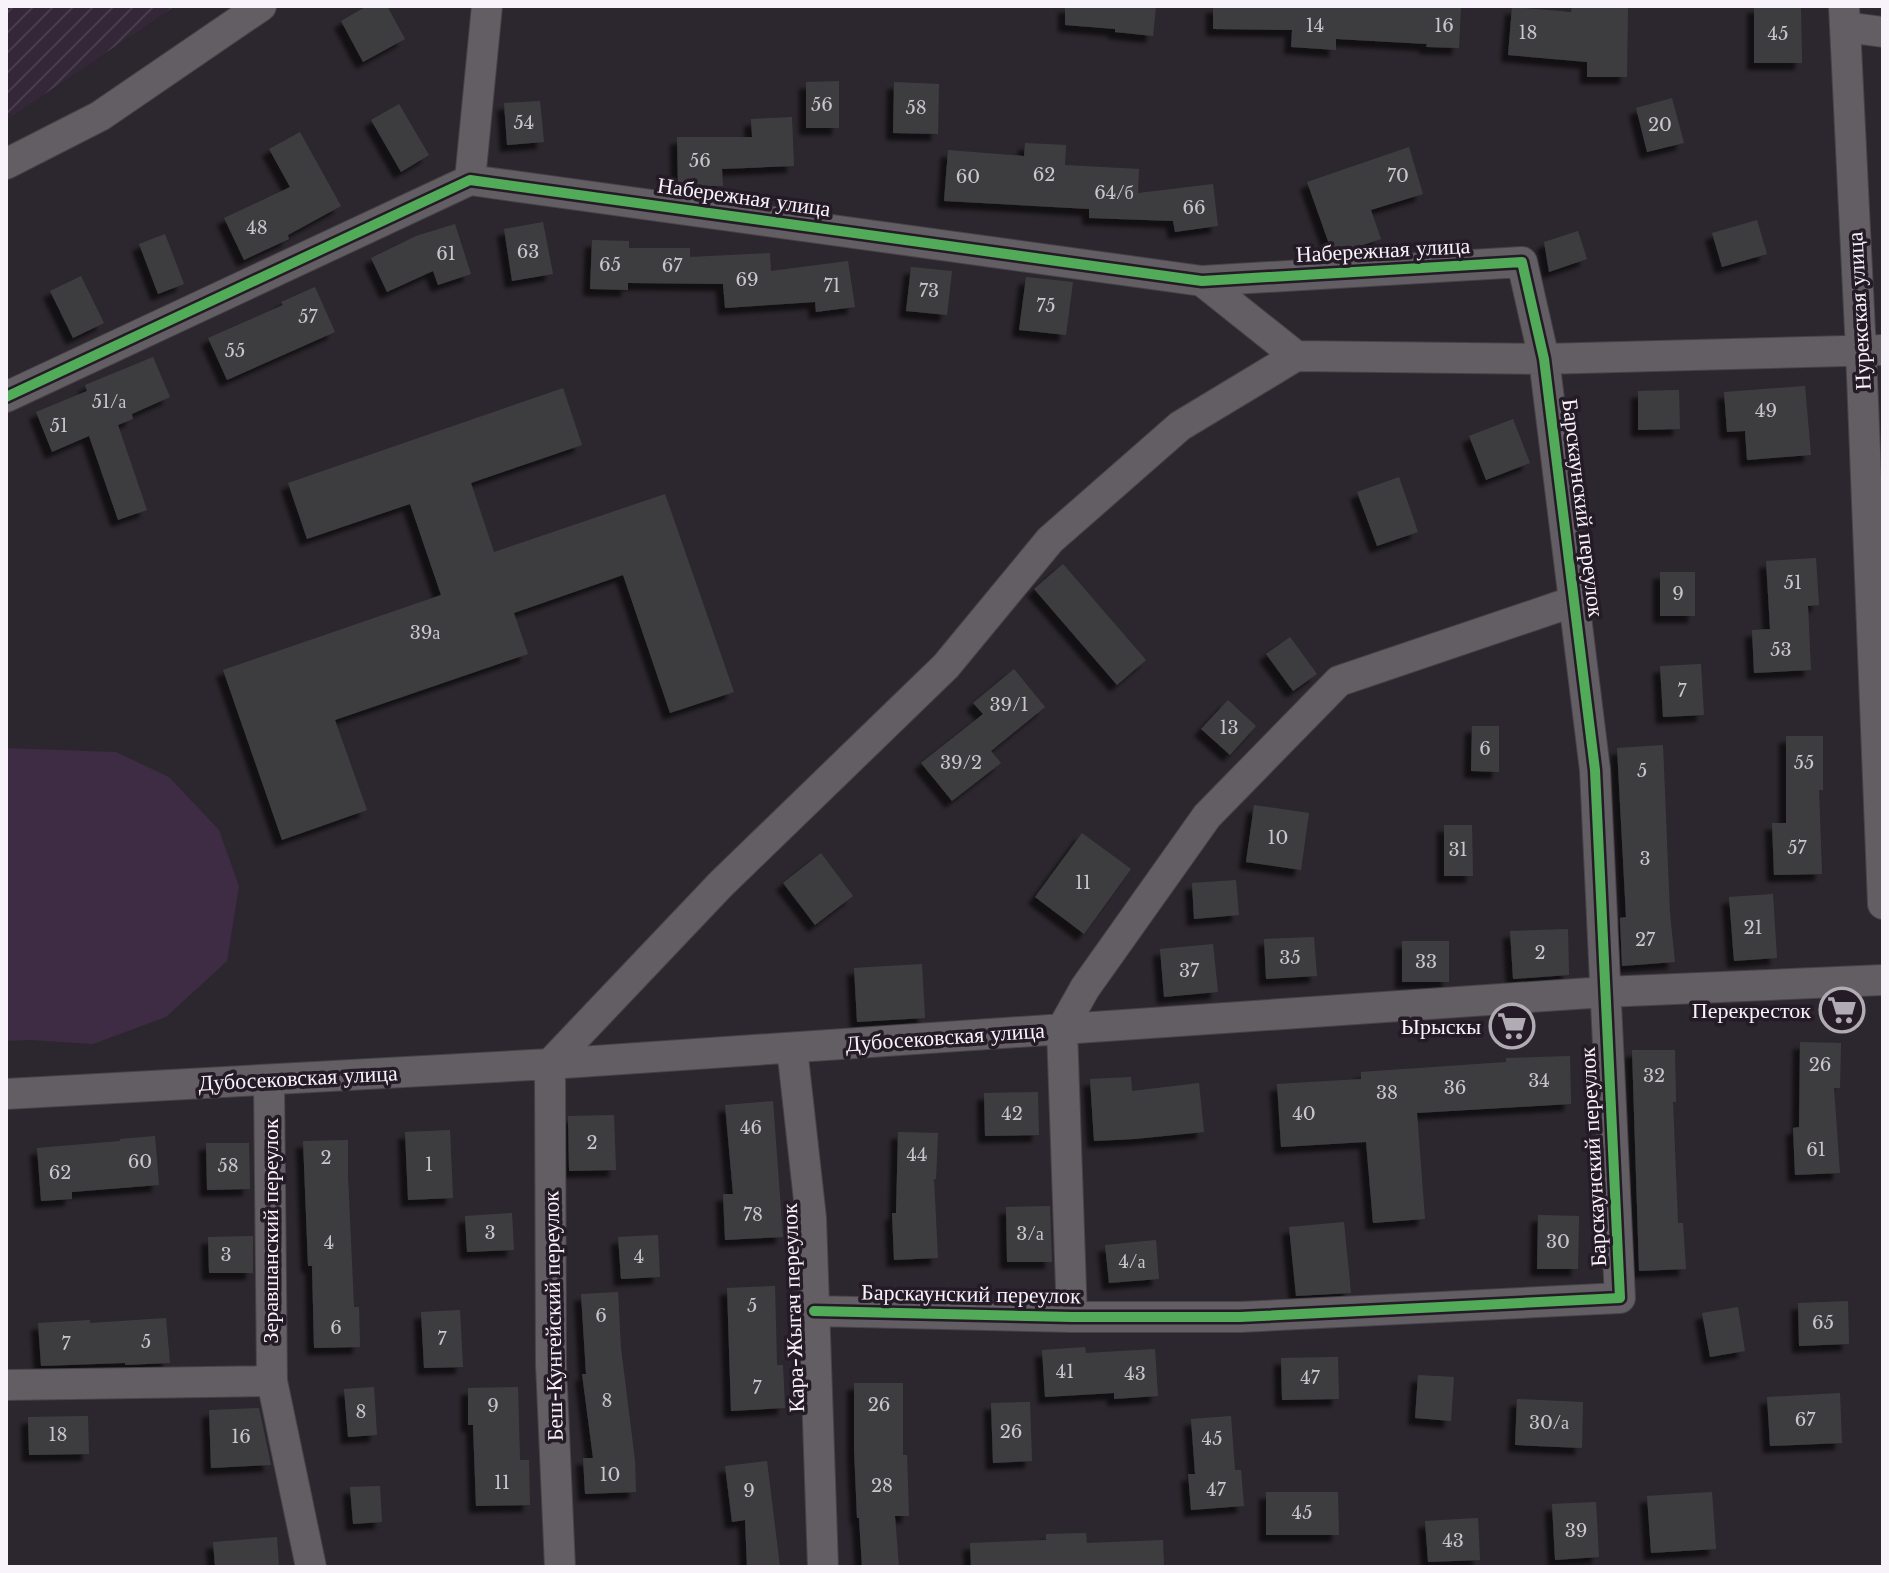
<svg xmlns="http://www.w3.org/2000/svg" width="1889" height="1573" font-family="'Libre Baskerville',serif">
  <defs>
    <pattern id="industrial-furrows" width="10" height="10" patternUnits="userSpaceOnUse" patternTransform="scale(2)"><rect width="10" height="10" fill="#342838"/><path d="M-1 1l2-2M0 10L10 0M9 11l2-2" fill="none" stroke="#483d4c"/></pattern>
    <filter id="shadow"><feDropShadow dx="-7" dy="7" stdDeviation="2" flood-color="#0009"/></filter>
  </defs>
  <rect width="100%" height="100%" fill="#2c272e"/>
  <path fill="url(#industrial-furrows)" d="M6 6H175L6 120Z"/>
  <path fill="#3e2b44" d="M6 748 116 752 169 777 219 830 239 886 227 961 166 1017 93 1044 30 1040 6 1041Z"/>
  <path fill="#3d3e3f" filter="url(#shadow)" d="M367 6H387L405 39 363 62 341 21Z
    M1065 6H1156L1153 36 1115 32V29L1065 25Z
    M1213 6H1461L1459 48 1426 47 1427 44 1336 39V50L1291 47 1292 30 1213 29Z
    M1572 6H1628L1627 77H1587V62L1508 55 1512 7 1571 12Z
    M1754 6H1801L1802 63H1754Z
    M839 81V128H806V82Z
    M894 82 939 84 938 134 893 133Z
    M1672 98 1684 143 1647 152 1636 108Z
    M540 101 544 142 507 145 504 103Z
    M399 104 429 155 401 172 371 120Z
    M792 117 794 166 722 169 723 186H678L677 137H752L751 119Z
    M300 132 341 206 288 235 289 239 244 260 224 218 290 187 269 149Z
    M1025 143 1066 145 1065 165 1139 169 1138 193 1213 184 1218 226 1175 232 1173 221 1089 218V209L944 201 948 150 1024 156Z
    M1409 147 1423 194 1371 210 1381 239 1333 255 1307 182Z
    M1757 220 1767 254 1722 267 1712 233Z
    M543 222 553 274 512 281 504 229Z
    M455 224 471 274 438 285 433 271 387 292 371 258 416 236Z
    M1578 231 1587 259 1549 272 1544 242Z
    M165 234 184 284 158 294 139 244Z
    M592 240 629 241V248H690V257L770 253 771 271 848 261 855 307 816 312 815 302 725 308 723 284 628 283V290L590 289Z
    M911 267 952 271 947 315 906 311Z
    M81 276 104 323 73 338 50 291Z
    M1026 277 1073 282 1066 335 1019 330Z
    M315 287 335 332 227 380 208 338 283 305 281 302Z
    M153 357 170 397 132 414 133 419 118 425 147 510 118 520 89 436 52 452 36 412 87 391 85 385Z
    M1805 386 1811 455 1747 460 1745 431 1727 432 1724 392Z
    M563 388 582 445 471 483 494 552 665 494 734 692 670 713 623 575 514 613 528 654 335 720 367 810 282 840 223 670 441 595 410 504 307 539 288 483Z
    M1679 390 1680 429 1638 430V391Z
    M1513 419 1530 463 1486 480 1469 436Z
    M1399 477 1418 532 1377 546 1357 492Z
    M1816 558 1819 605 1808 606 1811 670 1754 673 1752 630 1770 629 1766 561Z
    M1063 564 1146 660 1117 685 1034 589Z
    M1660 572H1695V616H1660Z
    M1290 637 1317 674 1293 691 1266 654Z
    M1701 664 1704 715 1663 717 1660 666Z
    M1014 669 1045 707 991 751 1001 763 952 801 921 763 983 714 973 703Z
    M1228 700 1256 726 1230 755 1201 729Z
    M1472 726H1499V772L1471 771Z
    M1786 736H1823V790H1819L1822 874 1774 875 1772 823H1786Z
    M1663 745 1670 914 1675 962 1622 966 1620 918 1626 917 1617 748Z
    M1254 805 1309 813 1301 870 1246 862Z
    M1444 825H1472L1473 876H1444Z
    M1082 833 1131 869 1084 934 1035 897Z
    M821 853 853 896 815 925 783 883Z
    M1236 880 1239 915 1194 919 1192 883Z
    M1773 894 1777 958 1734 961 1729 897Z
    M1568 929 1569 975 1513 979 1510 931Z
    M1314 937 1317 976 1266 979 1264 939Z
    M1402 941H1449V982H1402Z
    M1213 944 1218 992 1164 997 1160 949Z
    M922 964 925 1018 857 1022 854 968Z
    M1800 1042 1841 1043 1840 1088H1834L1840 1173 1795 1175 1793 1128 1799 1127Z
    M1632 1050H1675L1676 1102H1673L1678 1223H1683L1686 1269 1639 1271Z
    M1570 1056 1571 1104 1417 1113 1425 1219 1373 1223 1366 1142 1281 1147 1277 1084 1361 1079V1072L1506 1062V1058Z
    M1131 1077 1132 1091 1199 1083 1204 1132 1135 1139 1094 1141 1090 1079Z
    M1038 1092 1039 1135 985 1136 984 1093Z
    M773 1101 783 1237 725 1240 723 1194H733L725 1105Z
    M614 1115 616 1170 569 1171 568 1116Z
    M450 1130 453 1198 408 1200 405 1132Z
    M898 1132 938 1133 936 1179H934L938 1258 894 1260 892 1213H896Z
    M155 1136 159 1185 72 1192V1199L41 1201 37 1148 120 1141V1139Z
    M348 1140V1176L354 1307H359L360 1347 314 1348 312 1266H308L303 1141Z
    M206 1143H249L250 1189 207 1190Z
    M1050 1206 1052 1262H1007L1006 1207Z
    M512 1213 514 1250 467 1252 465 1216Z
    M1538 1215 1579 1216 1578 1269H1537Z
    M1344 1222 1351 1293 1296 1296 1289 1227Z
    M658 1235 660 1277 621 1279 618 1237Z
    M253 1236V1273H209L208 1237Z
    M1156 1240 1159 1279 1109 1283 1105 1245Z
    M775 1286 777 1365H783L785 1408 731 1411 727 1288Z
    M618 1292 621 1348 635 1461 636 1492 585 1494 583 1458H593L582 1374H586L581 1294Z
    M1848 1301 1849 1344 1799 1346 1798 1303Z
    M1738 1307 1745 1351 1710 1357 1702 1313Z
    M460 1310 463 1367 424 1368 421 1312Z
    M166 1318 170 1363 125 1365V1363L41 1366 38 1323 90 1320V1323Z
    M1085 1347 1086 1353 1155 1349 1158 1396 1114 1399V1393L1045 1397 1042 1350Z
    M1338 1357 1339 1399 1282 1400 1281 1358Z
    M1418 1375 1454 1377 1451 1421 1415 1418Z
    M854 1383H903V1455H907L909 1516H895L899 1567H862L859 1518H857L854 1449Z
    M374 1387 377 1435 348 1437 344 1389Z
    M518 1387 520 1460H529L530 1505 476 1506 473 1425H468V1388Z
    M1840 1393 1842 1443 1770 1446 1767 1397Z
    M1517 1399 1583 1402 1582 1448 1515 1445Z
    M1030 1402 1032 1461 993 1463 991 1403Z
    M259 1408 271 1465 211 1468 209 1410Z
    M88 1416 89 1454 29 1455 28 1417Z
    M1231 1416 1235 1470H1241L1244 1506 1191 1510 1188 1474H1195L1191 1419Z
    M767 1461 780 1567H747L745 1520 732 1522 725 1466Z
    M380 1486 382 1522 353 1524 350 1487Z
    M1266 1492H1338L1339 1535H1266Z
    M1712 1492 1716 1549 1651 1553 1647 1496Z
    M1596 1502 1599 1557 1555 1560 1552 1504Z
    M1478 1518 1480 1560 1428 1562 1425 1521Z
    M1086 1533 1087 1543 1163 1540 1164 1567H971L970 1543 1046 1540V1534Z
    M277 1537 279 1567H215L213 1542Z"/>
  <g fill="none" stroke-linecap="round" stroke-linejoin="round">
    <g stroke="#464247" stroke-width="32">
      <path id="minor" d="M1844 6 1861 351 1883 904
        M1845 27 1883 32
        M6 164 100 116 261 6
        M470 180 487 6
        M1202 281 1296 356 1544 359 1883 350
        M6 397 470 180 1202 281 1522 262 1544 359 1595 770 1620 1298 1240 1317H1072L814 1311
        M792 1048 811 1218 823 1567
        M269 1080 272 1381 311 1567
        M6 1094 550 1064 1605 992 1883 980
        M1072 1317 1062 1029 1085 988 1207 816 1339 681 1575 601
        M6 1385 272 1381
        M560 1567 551 1364 550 1064 721 884 946 666 1050 540 1180 426 1296 356"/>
    </g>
    <use href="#minor" stroke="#625e63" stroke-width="30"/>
    <g stroke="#241b27" stroke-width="15">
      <path id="cycleway" d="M6 397 470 180 1202 281 1522 262 1544 359 1595 770 1620 1298 1240 1317H1072L814 1311"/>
    </g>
    <use href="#cycleway" stroke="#51ab58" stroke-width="10"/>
  </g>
  <defs>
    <g id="supermarket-ring" transform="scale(2.3)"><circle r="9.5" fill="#241b27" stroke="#b1abb3" stroke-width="1.5"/><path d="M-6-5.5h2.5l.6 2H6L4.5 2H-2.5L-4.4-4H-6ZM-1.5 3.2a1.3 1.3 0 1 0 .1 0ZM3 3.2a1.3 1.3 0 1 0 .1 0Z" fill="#b1abb3"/></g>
  </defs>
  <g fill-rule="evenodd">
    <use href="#supermarket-ring" x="1842" y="1010"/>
    <use href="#supermarket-ring" x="1512" y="1026"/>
  </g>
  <g text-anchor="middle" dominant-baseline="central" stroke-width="7" stroke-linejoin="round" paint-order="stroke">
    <g font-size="18" fill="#c9c5cb">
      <text x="1315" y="26">14</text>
      <text x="1444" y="26">16</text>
      <text x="1528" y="33">18</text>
      <text x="1778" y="34">45</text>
      <text x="822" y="105">56</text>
      <text x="916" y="108">58</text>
      <text x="524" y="123">54</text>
      <text x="1660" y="125">20</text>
      <text x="700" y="161">56</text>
      <text x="1044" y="175">62</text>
      <text x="1398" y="176">70</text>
      <text x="968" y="177">60</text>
      <text x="1114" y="193">64/б</text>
      <text x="1194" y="208">66</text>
      <text x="257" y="228">48</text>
      <text x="528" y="252">63</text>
      <text x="446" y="254">61</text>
      <text x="610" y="265">65</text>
      <text x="672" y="266">67</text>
      <text x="747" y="280">69</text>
      <text x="832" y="286">71</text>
      <text x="929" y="291">73</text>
      <text x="1046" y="306">75</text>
      <text x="308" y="317">57</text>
      <text x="235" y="351">55</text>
      <text x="109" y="402">51/а</text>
      <text x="1766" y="411">49</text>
      <text x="59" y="426">51</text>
      <text x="1793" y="583">51</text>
      <text x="1678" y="594">9</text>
      <text x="425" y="633">39а</text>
      <text x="1781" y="650">53</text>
      <text x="1682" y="691">7</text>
      <text x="1009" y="705">39/1</text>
      <text x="1229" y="728">13</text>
      <text x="1485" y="749">6</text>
      <text x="961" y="763">39/2</text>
      <text x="1804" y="763">55</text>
      <text x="1642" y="771">5</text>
      <text x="1278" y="838">10</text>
      <text x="1797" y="848">57</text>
      <text x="1458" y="850">31</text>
      <text x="1645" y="859">3</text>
      <text x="1083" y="883">11</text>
      <text x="1753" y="928">21</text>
      <text x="1645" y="940">27</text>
      <text x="1540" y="953">2</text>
      <text x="1290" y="958">35</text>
      <text x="1426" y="962">33</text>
      <text x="1189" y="971">37</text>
      <text x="1820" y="1065">26</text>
      <text x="1654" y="1076">32</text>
      <text x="1539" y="1081">34</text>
      <text x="1455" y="1088">36</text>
      <text x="1387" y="1093">38</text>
      <text x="1012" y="1114">42</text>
      <text x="1304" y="1114">40</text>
      <text x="751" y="1128">46</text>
      <text x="592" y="1143">2</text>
      <text x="1816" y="1150">61</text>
      <text x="917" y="1155">44</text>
      <text x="326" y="1158">2</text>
      <text x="140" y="1162">60</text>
      <text x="429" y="1165">1</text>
      <text x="228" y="1166">58</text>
      <text x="60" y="1173">62</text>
      <text x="753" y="1215">78</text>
      <text x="490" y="1233">3</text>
      <text x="1030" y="1234">3/а</text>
      <text x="1558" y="1242">30</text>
      <text x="329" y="1243">4</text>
      <text x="226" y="1255">3</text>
      <text x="639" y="1257">4</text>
      <text x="1132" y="1262">4/а</text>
      <text x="752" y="1306">5</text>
      <text x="601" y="1316">6</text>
      <text x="1823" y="1323">65</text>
      <text x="336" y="1328">6</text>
      <text x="442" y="1339">7</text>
      <text x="146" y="1342">5</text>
      <text x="66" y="1344">7</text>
      <text x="1065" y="1372">41</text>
      <text x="1135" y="1374">43</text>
      <text x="1310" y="1378">47</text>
      <text x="757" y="1388">7</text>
      <text x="607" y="1401">8</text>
      <text x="879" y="1405">26</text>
      <text x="493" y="1406">9</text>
      <text x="361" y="1412">8</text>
      <text x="1805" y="1420">67</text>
      <text x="1549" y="1423">30/а</text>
      <text x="1011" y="1432">26</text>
      <text x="58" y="1435">18</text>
      <text x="241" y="1437">16</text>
      <text x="1212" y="1439">45</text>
      <text x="610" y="1475">10</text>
      <text x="502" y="1483">11</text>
      <text x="882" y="1486">28</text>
      <text x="1216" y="1490">47</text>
      <text x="749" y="1491">9</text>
      <text x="1302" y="1513">45</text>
      <text x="1576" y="1531">39</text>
      <text x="1453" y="1541">43</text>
    </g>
    <g font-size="22" fill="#f8f2fa" stroke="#241b27">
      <text transform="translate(744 197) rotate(8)">Набережная улица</text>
      <text transform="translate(1383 250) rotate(-3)">Набережная улица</text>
      <text transform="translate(1859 311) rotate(-93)">Нурекская улица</text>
      <text transform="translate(1583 508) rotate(83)">Барскаунский переулок</text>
      <text transform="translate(945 1037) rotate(-4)">Дубосековская улица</text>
      <text transform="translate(298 1078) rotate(-3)">Дубосековская улица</text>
      <text transform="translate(1593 1157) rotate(-93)">Барскаунский переулок</text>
      <text transform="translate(270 1231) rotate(-90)">Зеравшанский переулок</text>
      <text transform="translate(971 1294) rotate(1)">Барскаунский переулок</text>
      <text transform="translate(793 1308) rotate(-92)">Кара-Жыгач переулок</text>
      <text transform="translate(553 1316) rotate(-91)">Беш-Кунгейский переулок</text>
    </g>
    <g font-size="22" fill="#f8f2fa" stroke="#241b27" text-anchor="end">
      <text x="1811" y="1010">Перекресток</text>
      <text x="1481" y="1026">Ырыскы</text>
    </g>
  </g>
  <rect width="1889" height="1573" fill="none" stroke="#f8f2fa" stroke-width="16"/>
</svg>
